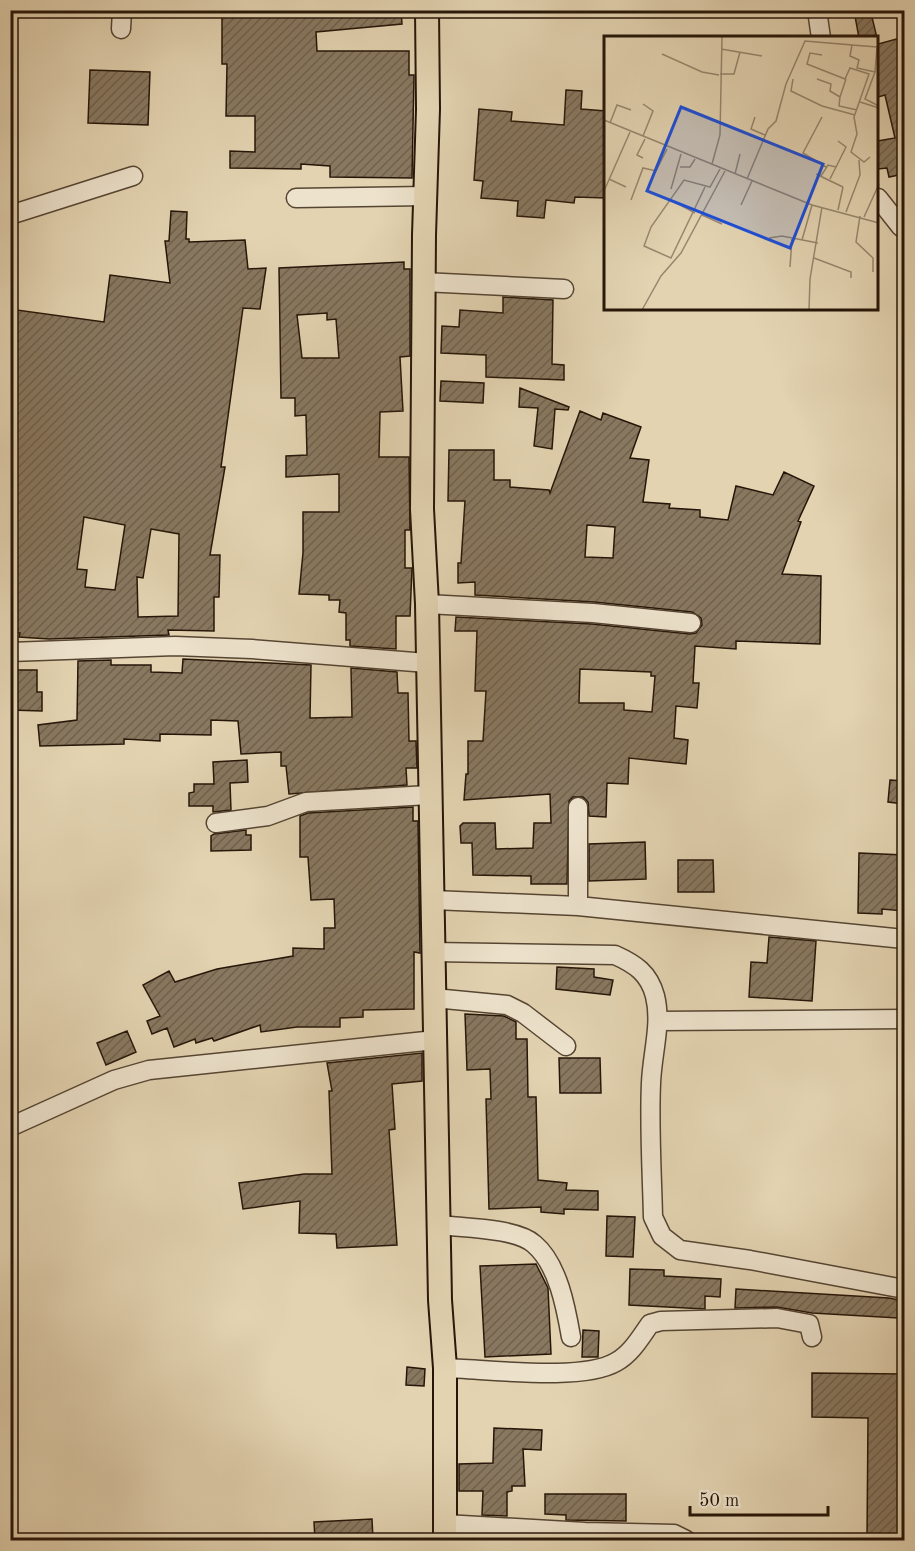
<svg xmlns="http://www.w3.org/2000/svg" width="915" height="1551" font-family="'Old Standard TT',serif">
  <defs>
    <pattern id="building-hatch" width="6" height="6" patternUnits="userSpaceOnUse" patternTransform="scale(1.5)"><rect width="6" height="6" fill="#887860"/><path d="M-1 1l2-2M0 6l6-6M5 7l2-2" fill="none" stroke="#6f614d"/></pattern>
  </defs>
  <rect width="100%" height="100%" fill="#e3d3b1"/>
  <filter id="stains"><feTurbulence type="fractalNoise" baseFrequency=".00333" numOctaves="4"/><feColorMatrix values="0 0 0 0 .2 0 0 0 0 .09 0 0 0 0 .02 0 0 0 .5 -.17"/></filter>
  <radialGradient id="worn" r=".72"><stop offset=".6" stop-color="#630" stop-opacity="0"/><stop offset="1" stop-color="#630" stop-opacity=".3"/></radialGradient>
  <path fill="url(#building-hatch)" stroke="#261609" stroke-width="1.5" fill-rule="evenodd" d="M222 10H401L402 24 316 32 317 51H409V75H414L412 178 330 177V166L301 164V169L230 168V151L255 152V116H226L227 64H222Z
    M871 13 877 38H859L855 16Z
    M904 37V174L889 177 887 168 878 169V141L895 138 885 95 878 97V44Z
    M90 70 150 72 148 125 88 123Z
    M566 90 582 91 581 109 606 111V198L575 197 574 203 546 200 544 218 517 216 518 201 481 198 483 181 474 180 479 109 512 112 511 121 564 125Z
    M171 211 187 212 186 239H189V242L245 240 248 269 266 268 260 309 243 308 221 467H225L210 555H220L219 597H214V631L168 630 169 635 49 639 19 637 20 633 10 632V309L104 322 110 275 170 283 165 241H169ZM84 517 125 525 115 590 85 587 87 570 77 569ZM151 529 179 534 178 616 138 617 137 577 143 578Z
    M404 262V269H410V356L400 357 403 411 380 412 379 457H409L410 530H405V568H412L410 616H396V649L350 646V640H346V613L339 612 340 600H329V595L299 594 303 553V512H339V474L286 477V456L307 455 306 415 295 416V398H281L279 268ZM327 313V320L336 319 339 358H302L297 315Z
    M503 297 553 300 552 364 564 365V380L486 377V355L441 353 442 326 459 327 460 310 503 313Z
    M441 381 484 383 483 403 440 401Z
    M520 388 569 407 568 410 555 409 552 449 534 446 538 408 519 407Z
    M580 411 601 420 603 413 641 427 630 458 649 460 643 502 670 504 669 508 700 510V517L728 520 736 486 773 495 784 472 814 486 798 521 801 522 782 574 821 576 820 644 736 641V649L695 646 693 683H699L697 708 676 706 674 738 688 740 686 764 629 758 628 784 607 783 606 817 589 816 588 802 583 797H573L569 801 567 884H531V876L473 875 472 843H461L460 826 463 823H495L496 849 533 848 534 823H551L550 794 464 800 466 774H468V741H483L486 691H475L477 631H455L456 617 592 624 690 634 696 633 702 625 701 618 692 612 594 602 475 595V582L458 583V563H461L465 501H448L449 450H494V480H510V487L549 490 550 493ZM587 525 615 527 613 558 585 557ZM580 669 651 672V676H655L652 712 624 710V703H579Z
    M183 659 311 665 310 718 352 717 351 668 397 672 398 693H408L409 741H416L417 768H406L407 785 289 794 286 766H281V752L241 754 238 721 211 720V735L160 734V741L124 739V744L40 746 38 725 77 720 78 661 111 660V665H151V672L182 673Z
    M10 670H37V692H42V711L10 710Z
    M247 760 248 782 230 783 231 810 213 812V806H189V793L194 792V784H214L213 762Z
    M890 780 904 781V804L888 802Z
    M413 807V821H418L420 953 414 952V1009L363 1010V1017L340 1018V1027H297L261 1032 260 1025 214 1041 212 1038 196 1043 195 1039 174 1047 167 1028 152 1034 147 1021 160 1016 143 985 169 971 175 982 217 969 293 956V948L324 949V928H335L334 899 311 900 308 857H300V816L308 813Z
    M246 830V835H251V850L211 851V836L214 834Z
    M645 842 646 879 589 881V844Z
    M859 853 904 855V911L882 909V914L858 913Z
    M678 860H713L714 892H678Z
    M769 937 816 941 812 1001 749 997 751 962 767 963Z
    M557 967 594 969V977L613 980 610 995 556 989Z
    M465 1014 504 1016 516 1022V1039H527L528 1097H536L538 1180 567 1183 566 1190 598 1191V1210L564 1209V1214L541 1212V1207L489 1209 486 1099H491L490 1069 467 1070Z
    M127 1031 136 1052 106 1065 97 1043Z
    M422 1053V1081L392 1084 395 1129 389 1130 397 1245 337 1248 336 1234 299 1233 300 1201 243 1209 239 1183 304 1174H332L329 1091H332L327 1063Z
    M559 1058H600L601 1093H560Z
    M607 1216 635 1217 633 1257 606 1256Z
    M536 1264 548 1288 551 1354 485 1357 480 1266Z
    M630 1269 664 1270V1276L721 1279 720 1297 705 1296V1309L629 1305Z
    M736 1289 889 1298 899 1300 898 1318 812 1313 777 1307 735 1308Z
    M583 1330 599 1331 598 1357H582Z
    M407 1367 425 1369 424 1386 406 1385Z
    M812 1373 904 1374V1540H867L868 1418 812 1417Z
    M494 1428 542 1430 541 1450 523 1449 525 1486H512V1491L507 1492V1516L482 1515 483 1491H459V1464L493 1463Z
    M545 1494H626V1521L566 1520V1515L545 1514Z
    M372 1519 373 1540H315L314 1522Z"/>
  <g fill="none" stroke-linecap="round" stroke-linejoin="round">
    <g stroke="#554533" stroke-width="21">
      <path id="minor" d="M817 10 821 38
        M121 29 122 10
        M296 198 426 196
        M878 198 901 227
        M10 215 133 176
        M423 282 564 289
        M427 604 593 613 691 623
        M10 652 175 646 252 649 427 663
        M578 807V906
        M216 823 268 816 306 802 429 795
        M433 900 578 906 904 939
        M433 952 615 955C635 964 649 973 655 996 662 1024 652 1054 651 1083 649 1128 652 1173 653 1217L662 1236 680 1250 750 1260 904 1289
        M434 998 507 1005 523 1013 566 1046
        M658 1021 904 1019
        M10 1127 114 1080 149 1070 435 1040
        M440 1225C464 1228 516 1228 534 1244 558 1264 566 1308 571 1337
        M445 1368C487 1369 582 1382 616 1362 631 1354 640 1338 650 1324L661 1321 777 1318 809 1324 812 1337
        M445 1524 585 1532 674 1534 686 1540"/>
    </g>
    <g stroke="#261609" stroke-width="26">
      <path id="major" d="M427 10 428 109 424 235 422 509 427 604 440 1300 445 1368V1540"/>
    </g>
    <use href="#minor" stroke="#ede2cc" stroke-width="18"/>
    <use href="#major" stroke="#e3d3b1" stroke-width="22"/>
  </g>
  <g transform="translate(604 36)">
    <rect width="274" height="274" fill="#e3d3b1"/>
    <path fill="none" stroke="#97876e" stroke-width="1.5" d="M248 9 273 11 271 36M117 13 158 20M58 18 98 36 115 39M218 19 206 17 203 28 241 43 246 32 265 38 250 81 253 98 247 116 260 126 266 121M116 38H130L136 16M189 43 187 55 218 70 251 79M213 43 227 48 226 55 236 61 235 70 253 74M236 61 242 43M256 66 275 72M151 81 147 93 161 99M218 81 199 117 222 131M0 84 208 169 275 187M6 87 13 69 27 74M39 100 49 75 39 68M39 122 33 119 41 103M108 128 116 99 118 1M76 131H86L91 123M131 138 136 118M212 138 239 151M217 140 224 129 232 131M218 141 239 151M5 143 22 151M143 143 164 93 172 85 182 48 201 5 248 9 246 20 255 24 253 32 271 36 261 63 275 70M226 143 242 111 234 105M101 151 67 222 40 210 47 191 80 144 106 151 116 133M67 153 77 118M0 155 26 96M27 164 39 132 52 135 63 113M67 164 91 177M137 169 148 145M234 174 239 151M242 176 256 139 255 124M98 179 118 188M256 180 252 206 269 222V236M260 181 275 148M165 202 178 200 214 207M198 204 208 169M210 222 247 236V242M186 231 188 203M38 274 57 240 77 217 121 135M205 274 206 243 218 171"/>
    <path fill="#1d4ed8" fill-opacity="0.15" stroke="#1d4ed8" stroke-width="3" d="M77 71 219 128 186 212 43 155Z"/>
    <rect width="274" height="274" fill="none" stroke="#261609" stroke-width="3"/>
  </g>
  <rect width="915" height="1551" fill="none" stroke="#e3d3b1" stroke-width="36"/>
  <rect x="12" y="12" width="891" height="1527" fill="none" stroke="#261609" stroke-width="3"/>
  <rect x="18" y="18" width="879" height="1515" fill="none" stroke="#261609" stroke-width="1.5"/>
  <path d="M690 1506v9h138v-9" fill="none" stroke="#261609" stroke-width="3"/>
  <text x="699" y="1506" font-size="18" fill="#261609" stroke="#ede2cc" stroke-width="4.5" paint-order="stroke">50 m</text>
  <rect width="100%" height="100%" filter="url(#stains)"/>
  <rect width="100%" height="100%" fill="url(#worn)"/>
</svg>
